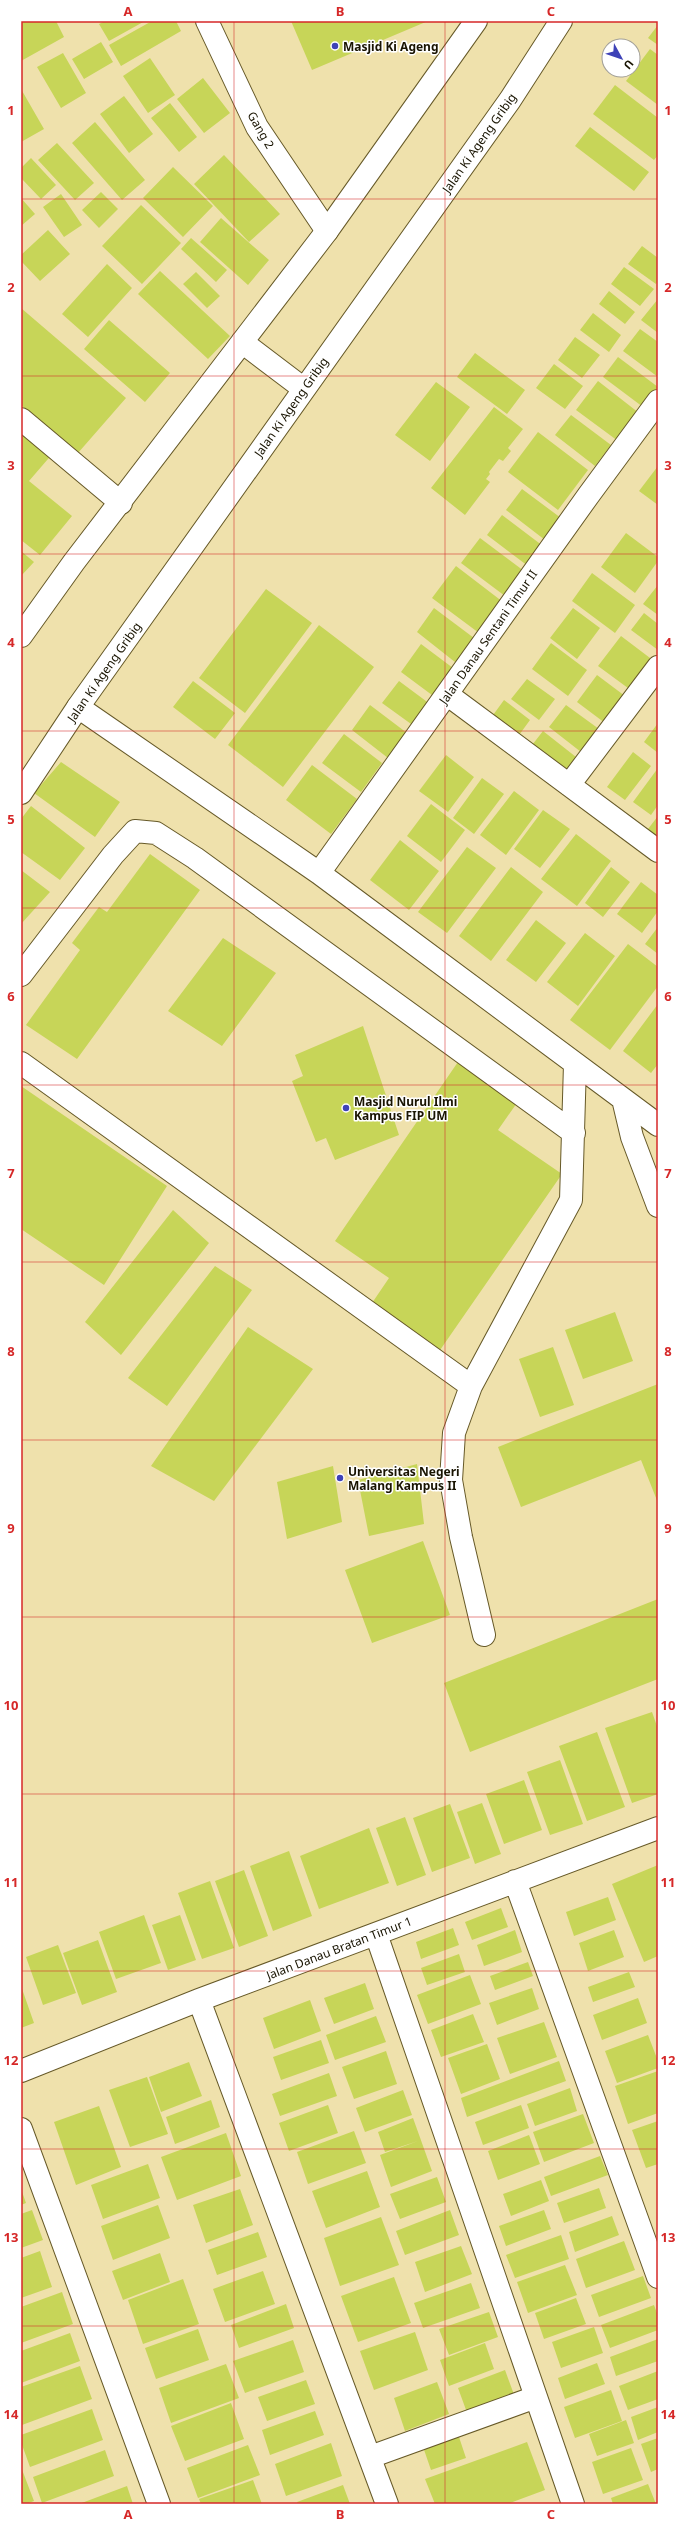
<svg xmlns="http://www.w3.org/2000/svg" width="679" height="2525" font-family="'Noto Sans',sans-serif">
  <rect width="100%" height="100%" fill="#efe1ac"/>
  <path fill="#c7d558" d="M21 21H56L64 37 21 61Z
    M105 21H145L109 41 99 24Z
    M152 21H176L181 31 121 66 109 45Z
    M291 21H428L312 70Z
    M658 25V45L648 38Z
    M101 42 113 62 84 79 72 59Z
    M650 49 658 55V105L626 81Z
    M63 53 86 93 61 108 37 67Z
    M150 58 175 95 148 113 123 76Z
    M203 78 230 113 204 133 177 99Z
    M615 85 658 118V155L654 160 593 114Z
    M21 89 44 129 21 142Z
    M124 96 153 134 129 153 100 114Z
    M170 103 197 137 179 152 151 118Z
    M95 122 145 180 122 200 72 143Z
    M590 127 649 172 634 191 575 146Z
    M57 143 94 183 75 200 38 160Z
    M224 155 280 214 249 242 194 184Z
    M31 158 56 185 41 199 21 178V168Z
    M173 167 213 206 183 237 143 198Z
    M101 192 118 209 99 228 82 210Z
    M61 194 82 225 64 237 43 207Z
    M21 198 35 214 21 226Z
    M141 205 181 243 142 284 102 246Z
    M221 218 269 260 248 285 200 242Z
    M48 230 70 254 40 281 21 261V255Z
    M191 238 227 270 216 282 181 249Z
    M642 246 658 258V281L656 284 628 264Z
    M107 264 132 288 88 337 62 314Z
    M624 267 654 289 640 306 611 284Z
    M160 271 230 336 208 359 138 294Z
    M196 272 220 296 207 308 183 284Z
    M609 291 635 312 625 324 599 304Z
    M658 299V333L641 320Z
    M21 308 126 398 78 453 21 405Z
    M593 313 621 335 609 352 580 330Z
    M109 320 170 373 145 402 84 349Z
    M640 329 658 342V377L623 351Z
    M575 337 600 355 582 378 558 360Z
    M475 353 525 390 507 414 457 377Z
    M618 357 658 387 643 407 603 377Z
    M554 364 583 386 565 409 536 388Z
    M598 381 639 413 618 441 576 410Z
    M436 382 470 407 430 461 395 435Z
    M494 407 523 429 508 448 511 451 503 461 499 459 489 472 490 474 486 479 490 482 465 515 431 488Z
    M571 415 611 445 595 466 555 435Z
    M21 425 54 452 29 481 72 516 40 555 21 540Z
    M538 432 588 470 558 510 508 472Z
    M658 466V505L639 491Z
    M522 489 561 518 545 540 506 510Z
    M502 515 543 546 528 566 487 535Z
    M626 533 658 557V561L635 593 601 567Z
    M480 538 524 571 505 596 461 563Z
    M21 551 34 562 21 576Z
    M456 566 503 602 479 633 432 598Z
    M592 573 635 605 615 633 572 601Z
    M658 585V615L643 604Z
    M266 589 312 623 245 713 199 678Z
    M434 608 478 641 460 666 417 632Z
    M573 608 600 628 577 659 550 638Z
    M644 613 658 624V650L631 630Z
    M319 625 374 667 283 787 228 745Z
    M621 636 654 661 632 691 598 666Z
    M551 643 587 670 568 696 532 669Z
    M421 644 457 671 436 698 401 672Z
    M597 675 629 699 609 726 577 702Z
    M527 679 555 699 539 720 511 699Z
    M193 681 235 713 215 739 173 707Z
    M399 681 434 707 418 729 382 703Z
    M504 700 530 720 514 742 488 722Z
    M370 705 407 733 388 758 352 730Z
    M566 705 599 729 581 752 549 727Z
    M658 723V753L644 742Z
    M543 731 576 757 563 774 529 749Z
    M344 734 382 763 361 792 322 763Z
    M633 752 651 766 625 800 607 787Z
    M446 755 474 777 448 812 419 791Z
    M61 762 120 802 95 837 34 793Z
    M312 765 357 799 331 834 286 800Z
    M658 768V805L651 815 633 802Z
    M482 778 504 794 474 834 453 818Z
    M514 791 539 810 506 855 480 835Z
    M431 804 465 830 441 862 407 836Z
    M31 806 85 848 60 880 21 852V819Z
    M543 810 570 829 540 868 514 849Z
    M658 816V837L648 829Z
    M576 834 611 861 577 906 541 879Z
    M400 840 439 871 409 910 370 880Z
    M467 847 496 868 447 933 418 912Z
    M150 854 200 890 77 1059 26 1025 80 950 72 943 99 907 107 912Z
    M511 867 543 892 491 961 459 936Z
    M611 867 630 882 603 917 585 903Z
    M21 870 50 892 21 924Z
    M641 882 658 895V911L642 933 617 914Z
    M536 920 566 943 536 982 506 960Z
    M658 927V954L645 944Z
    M585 933 615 956 578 1006 547 982Z
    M223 938 276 973 222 1046 168 1011Z
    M628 944 658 967V986L610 1050 570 1020Z
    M658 1004V1064L651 1073 623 1051Z
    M363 1026 399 1135 335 1160 326 1138 316 1142 292 1081 303 1076 295 1055Z
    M460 1059 519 1100 498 1130 562 1174 438 1353 370 1306 389 1278 335 1241Z
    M21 1086 167 1186 104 1285 21 1229Z
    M173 1210 209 1243 121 1355 85 1322Z
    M215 1266 252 1290 167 1406 128 1378Z
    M615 1312 633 1361 583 1379 565 1330Z
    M248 1327 313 1369 214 1501 151 1466Z
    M553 1347 574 1405 540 1417 519 1359Z
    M658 1384V1503L641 1460 521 1507 498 1447Z
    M417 1464 424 1524 369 1536 358 1480Z
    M333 1466 342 1522 287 1539 277 1482Z
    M423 1541 450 1615 372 1643 345 1570Z
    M658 1599V1679L470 1752 444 1683Z
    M652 1712 658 1729V1794L632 1803 605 1728Z
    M597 1732 625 1807 587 1821 559 1746Z
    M560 1760 583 1824 550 1835 527 1772Z
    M524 1780 542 1830 504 1844 486 1794Z
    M482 1803 501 1854 475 1864 457 1812Z
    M450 1804 470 1858 432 1872 413 1818Z
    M405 1817 426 1875 397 1886 376 1828Z
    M369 1828 389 1883 319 1909 300 1856Z
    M289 1851 312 1916 273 1931 250 1866Z
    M658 1865V1956L644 1962 612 1884Z
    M244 1870 268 1936 239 1947 215 1881Z
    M210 1881 234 1948 202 1959 178 1893Z
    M608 1897 616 1920 574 1936 566 1912Z
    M501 1908 508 1927 472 1940 465 1922Z
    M144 1915 161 1963 116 1979 99 1932Z
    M180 1915 196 1960 168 1970 152 1925Z
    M453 1928 459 1945 421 1959 416 1942Z
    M515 1930 522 1952 484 1966 477 1945Z
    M614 1930 624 1957 588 1971 579 1943Z
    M98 1940 117 1992 82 2005 63 1953Z
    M58 1945 76 1993 43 2005 26 1957Z
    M459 1954 465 1972 427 1985 421 1968Z
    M528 1962 533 1976 495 1990 490 1976Z
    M629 1972 635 1987 593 2002 588 1987Z
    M470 1975 481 2004 428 2024 417 1995Z
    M365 1983 374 2009 334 2024 324 1998Z
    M21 1986 34 2023 21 2028Z
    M532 1988 539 2009 497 2025 489 2003Z
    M638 1998 647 2023 602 2040 593 2015Z
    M310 2000 321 2031 274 2049 263 2018Z
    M473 2014 484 2042 441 2057 431 2030Z
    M376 2016 386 2042 335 2060 326 2035Z
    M544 2022 557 2057 510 2074 497 2038Z
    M648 2035 658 2061V2068L617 2083 605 2051Z
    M321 2040 329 2063 281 2080 273 2057Z
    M487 2044 500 2079 461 2094 448 2058Z
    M386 2051 397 2084 354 2099 342 2067Z
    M559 2061 566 2081 467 2117 461 2098Z
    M189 2062 202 2096 161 2112 149 2077Z
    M658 2071V2113L628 2124 615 2086Z
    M329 2073 337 2096 280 2116 272 2094Z
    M147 2077 168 2134 130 2147 109 2090Z
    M570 2088 577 2111 535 2126 527 2104Z
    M403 2090 412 2115 365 2132 356 2108Z
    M211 2100 220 2127 175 2144 166 2117Z
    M328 2105 338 2133 289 2151 279 2123Z
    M521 2105 529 2128 483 2145 475 2122Z
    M99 2106 121 2167 76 2185 54 2122Z
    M583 2114 594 2143 544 2162 533 2132Z
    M413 2118 432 2171 391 2187 380 2155 418 2141 385 2152 378 2132Z
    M658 2121V2164L646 2168 632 2130Z
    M354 2131 366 2163 308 2184 297 2152Z
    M226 2133 241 2176 177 2200 161 2157Z
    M529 2135 540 2164 498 2180 488 2151Z
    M600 2156 608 2175 551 2196 544 2177Z
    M148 2164 160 2198 103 2219 91 2185Z
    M367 2171 380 2207 326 2228 312 2191Z
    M437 2177 446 2202 400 2219 390 2194Z
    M541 2180 549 2201 511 2216 503 2194Z
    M599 2188 606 2208 564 2223 557 2203Z
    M21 2189 26 2203 21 2205Z
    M240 2189 253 2225 206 2243 193 2205Z
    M158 2205 170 2238 113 2260 101 2226Z
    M32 2210 43 2240 21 2248V2214Z
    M450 2210 459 2235 405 2255 396 2231Z
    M544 2210 551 2229 506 2246 499 2226Z
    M612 2216 619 2235 575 2252 569 2232Z
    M381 2217 399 2265 340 2286 324 2238Z
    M258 2232 267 2257 217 2275 208 2250Z
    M561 2235 569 2259 515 2278 506 2255Z
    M624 2241 635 2270 586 2288 576 2259Z
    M461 2246 472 2274 425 2292 415 2262Z
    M40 2251 52 2287 21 2298V2258Z
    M160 2253 170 2282 123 2300 112 2271Z
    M565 2265 577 2295 528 2313 517 2282Z
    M263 2271 275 2304 225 2322 213 2289Z
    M643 2276 651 2298 599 2317 591 2295Z
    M394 2277 411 2323 358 2342 341 2296Z
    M183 2279 199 2324 143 2344 128 2300Z
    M471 2283 480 2308 423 2328 414 2303Z
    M62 2292 73 2324 21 2343V2307Z
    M576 2298 586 2324 544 2339 535 2313Z
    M286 2304 294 2328 239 2348 231 2325Z
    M654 2305 658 2316V2330L610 2348 601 2325Z
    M489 2312 498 2337 449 2355 439 2329Z
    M594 2327 603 2353 561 2368 552 2342Z
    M198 2329 209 2360 156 2379 145 2348Z
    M415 2332 428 2370 374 2390 360 2351Z
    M70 2333 80 2361 21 2383V2351Z
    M658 2339V2361L616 2376 610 2357Z
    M293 2340 304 2372 245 2393 233 2361Z
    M485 2343 494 2369 449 2386 440 2360Z
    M597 2363 605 2384 565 2399 558 2378Z
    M226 2364 239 2398 171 2423 159 2388Z
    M80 2366 92 2399 22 2425 21 2387Z
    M505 2370 516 2400 469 2418 458 2388Z
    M658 2371V2399L628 2410 619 2386Z
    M306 2380 315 2404 267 2421 258 2397Z
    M437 2382 449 2414 405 2431 394 2398Z
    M611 2390 622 2421 575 2438 564 2407Z
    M231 2403 244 2439 185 2461 171 2426Z
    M658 2407V2432L638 2440 631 2417Z
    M92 2409 103 2440 30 2467 21 2442V2435Z
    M315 2411 324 2435 270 2455 262 2430Z
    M626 2420 634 2443 597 2456 589 2434Z
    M457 2431 466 2458 431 2470 422 2444Z
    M658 2438V2469L651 2472 641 2444Z
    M527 2442 545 2490 507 2504H435L425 2479Z
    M331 2443 342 2476 286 2496 275 2464Z
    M248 2445 260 2475 198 2498 187 2468Z
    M631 2448 643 2480 603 2494 592 2462Z
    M105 2450 114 2476 42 2503 33 2477Z
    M21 2467 34 2501 26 2504H21Z
    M253 2480 262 2504H201L199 2499Z
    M648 2484 656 2504H613L611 2498Z
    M343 2485 350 2504H298L297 2502Z
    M127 2486 133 2504H79Z"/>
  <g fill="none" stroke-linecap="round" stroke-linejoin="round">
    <g stroke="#665928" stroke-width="24">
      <path id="minor" d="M207 21 257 127 327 231
        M21 419 121 503
        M448 695 658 851
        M78 707 319 873 658 1125
        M569 785 658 667
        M319 873 588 496 658 401
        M21 975 113 855 135 831 156 833 195 858 574 1133
        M21 1063 471 1386
        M623 1099 632 1137 658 1206
        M484 1635 461 1537 451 1480 454 1433 471 1386 571 1200 575 1064
        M515 1881 658 2277
        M376 1934 573 2504
        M199 2000 387 2504
        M21 2071 199 2000 658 1828
        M21 2129 159 2504
        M370 2457 536 2397"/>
    </g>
    <g stroke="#665928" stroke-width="24">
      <path id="major" d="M242 342 304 389
        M21 636 74 562 327 231 476 21
        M21 793 78 707 510 100 561 21"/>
    </g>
    <use href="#minor" stroke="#fff" stroke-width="22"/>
    <use href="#major" stroke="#fff" stroke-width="22"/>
  </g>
  <path fill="none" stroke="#d62828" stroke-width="1" stroke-opacity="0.55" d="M234 21V2504M445 21V2504M21 199H658M21 376H658M21 554H658M21 731H658M21 908H658M21 1085H658M21 1262H658M21 1440H658M21 1617H658M21 1794H658M21 1971H658M21 2149H658M21 2326H658"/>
  <g fill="#3e42b7" stroke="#fff" stroke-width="1.5">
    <circle cx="335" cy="46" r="4"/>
    <circle cx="346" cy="1108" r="4"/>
    <circle cx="340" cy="1478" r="4"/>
  </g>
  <g text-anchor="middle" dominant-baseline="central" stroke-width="3" stroke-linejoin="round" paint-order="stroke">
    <g font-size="12" font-weight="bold" fill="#191402" stroke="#fff" text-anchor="start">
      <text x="343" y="46">Masjid Ki Ageng</text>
      <text x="354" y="1101">Masjid Nurul Ilmi<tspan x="354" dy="14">Kampus FIP UM</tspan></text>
      <text x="348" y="1471">Universitas Negeri<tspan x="348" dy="14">Malang Kampus II</tspan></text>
    </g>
    <g font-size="12" fill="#191402" stroke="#fff">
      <text transform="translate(261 130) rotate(60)">Gang 2</text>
      <text transform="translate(479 143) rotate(-55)">Jalan Ki Ageng Gribig</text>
      <text transform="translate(291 407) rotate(-55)">Jalan Ki Ageng Gribig</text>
      <text transform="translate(488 637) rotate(-55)">Jalan Danau Sentani Timur II</text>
      <text transform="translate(104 672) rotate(-55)">Jalan Ki Ageng Gribig</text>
      <text transform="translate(339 1948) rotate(-21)">Jalan Danau Bratan Timur 1</text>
    </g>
  </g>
  <rect width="679" height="2525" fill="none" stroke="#ffffff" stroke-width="44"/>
  <g transform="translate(621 58) rotate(130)"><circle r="19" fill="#ffffff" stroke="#a3a19a"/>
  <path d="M0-3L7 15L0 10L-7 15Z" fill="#3e42b7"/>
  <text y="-6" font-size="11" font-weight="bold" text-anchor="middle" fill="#191402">U</text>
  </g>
  <rect x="22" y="22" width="635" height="2481" fill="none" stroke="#d62828" stroke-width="1.5"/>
  <g font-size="13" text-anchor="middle" font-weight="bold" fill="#d62828">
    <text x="128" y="16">A</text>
    <text x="340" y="16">B</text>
    <text x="551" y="16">C</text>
    <text x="11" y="115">1</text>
    <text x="668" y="115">1</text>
    <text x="11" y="292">2</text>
    <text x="668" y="292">2</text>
    <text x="11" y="470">3</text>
    <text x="668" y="470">3</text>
    <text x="11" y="647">4</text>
    <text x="668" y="647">4</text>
    <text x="11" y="824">5</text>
    <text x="668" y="824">5</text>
    <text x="11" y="1001">6</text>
    <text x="668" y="1001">6</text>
    <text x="11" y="1178">7</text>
    <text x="668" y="1178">7</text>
    <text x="11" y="1356">8</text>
    <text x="668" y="1356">8</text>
    <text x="11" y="1533">9</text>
    <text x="668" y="1533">9</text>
    <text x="11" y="1710">10</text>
    <text x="668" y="1710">10</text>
    <text x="11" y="1887">11</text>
    <text x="668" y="1887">11</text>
    <text x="11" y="2065">12</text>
    <text x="668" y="2065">12</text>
    <text x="11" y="2242">13</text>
    <text x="668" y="2242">13</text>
    <text x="11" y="2419">14</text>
    <text x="668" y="2419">14</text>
    <text x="128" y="2519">A</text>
    <text x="340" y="2519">B</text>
    <text x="551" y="2519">C</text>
  </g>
</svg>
